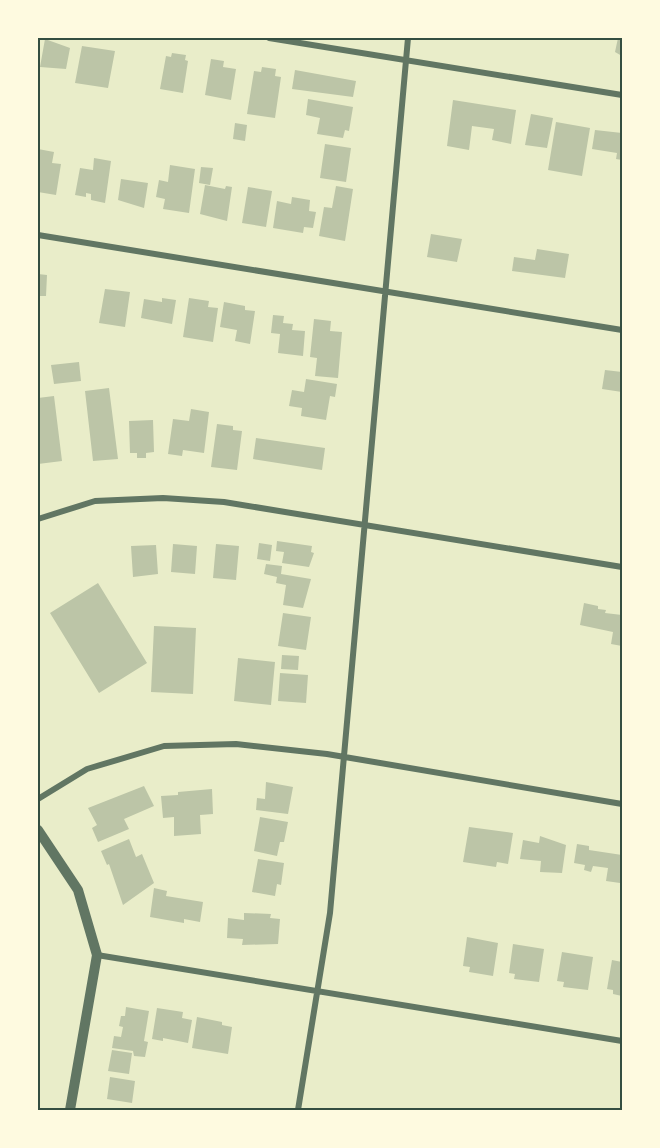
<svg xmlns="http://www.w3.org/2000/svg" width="660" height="1148" font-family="'Noto Serif',serif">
  <rect width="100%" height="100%" fill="#e9edc9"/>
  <path fill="#bcc5a7" d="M618 38H622V56L615 52Z
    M45 39 70 48 66 69 40 67Z
    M82 46 115 51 108 88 75 83Z
    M172 53 186 55 185 60 188 61 183 93 160 89 166 56 171 57Z
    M211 59 224 61 223 67 236 69 231 100 205 95Z
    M262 67 276 69 275 76 281 77 275 118 247 114 254 71 261 72Z
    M295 70 356 81 353 97 292 89Z
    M308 99 353 107 349 131 345 130 343 138 317 134 320 118 306 115Z
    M453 100 516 110 511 144 492 140 494 129 472 126 469 150 447 146Z
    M531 114 553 118 547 148 525 145Z
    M556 122 590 128 582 176 548 170Z
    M235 123 247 125 245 141 233 139Z
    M595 130 622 133V160L616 159 617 153 592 149Z
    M325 144 351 148 346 182 320 178Z
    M38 149 54 152 52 163 61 164 56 195 38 192Z
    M94 158 111 161 105 203 91 200V194L86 193V197L75 195 80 168 93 170Z
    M170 165 195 169 189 213 163 209 165 199 156 197 159 180 168 182Z
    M201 167 213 168 210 185 199 183Z
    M121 179 148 183 144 208 118 200Z
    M205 185 225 189 226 186 232 187 227 221 200 214Z
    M336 186 353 189 345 241 319 236 324 207 332 208Z
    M248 187 272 191 266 227 242 223Z
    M292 197 310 200 309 211 316 212 313 228 304 227 303 233 273 228 277 201 291 204Z
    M431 234 462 239 457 262 427 257Z
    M537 249 569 254 565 278 512 271 514 257 535 260Z
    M38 274 47 275 46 296H38Z
    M105 289 130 292 125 327 99 323Z
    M162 298 176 300 172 324 141 318 144 299 162 302Z
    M189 298 209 301 208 307 218 308 213 342 183 337Z
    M224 302 245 306V310L255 311 250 344 235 341 237 330 220 327Z
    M273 315 284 316 283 323 293 324 292 330 305 331 303 356 278 353 280 334 271 333Z
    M314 319 331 321 330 331 342 332 338 378 315 376 317 358 310 357Z
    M79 362 81 381 54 384 51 365Z
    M605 370 622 372V392L602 389Z
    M306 379 337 384 335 397 330 396 326 420 301 416 302 408 289 406 292 390 304 392Z
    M109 388 118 459 93 461 85 391Z
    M54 396 62 461 38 464V398Z
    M191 409 209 412 204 453 183 450 182 456 168 454 173 419 189 421Z
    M153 420 154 452 146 453V458H137V453H130L129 421Z
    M217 424 233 426V430L242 431 237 470 211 467Z
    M256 438 325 448 322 470 253 459Z
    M277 541 312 546 311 552 314 553 309 567 282 563 284 552 276 551Z
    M259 543 272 545 270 561 257 559Z
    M173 544 197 546 195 574 171 572Z
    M216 544 239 546 236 580 213 578Z
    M156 545 158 574 133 577 131 546Z
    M266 564 282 566 281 574 311 579 303 608 283 605 286 585 276 583 277 577 264 574Z
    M98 583 147 663 99 693 50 613Z
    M584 603 598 606V609L606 610 605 613 622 615V646L611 644 613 632 580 625Z
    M283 613 311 617 306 650 278 646Z
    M154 626 196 628 193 694 151 692Z
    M282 655 299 656 298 670 281 669Z
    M238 658 275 662 271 705 234 701Z
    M280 673 308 675 306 703 278 701Z
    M266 782 293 787 288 814 256 810 257 798 265 799Z
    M144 786 154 806 124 819 129 829 98 842 92 828 97 825 88 808Z
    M212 789 213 814 200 815 201 834 174 836V817L163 818 161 796 178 795V792Z
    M260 817 288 822 284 842H280L277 856 254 851Z
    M469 827 513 833 508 864 497 862 496 867 463 862Z
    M540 836 566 845 562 873 540 872 541 861 520 859 523 840 539 843Z
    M129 839 136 857 142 854 154 883 123 905 109 864 107 865 101 851Z
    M577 844 589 846V850L622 855 620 883 606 881 608 868 593 866 591 872 584 870 585 865 574 863Z
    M258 859 284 863 281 885 277 884 275 896 252 892Z
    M154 888 167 891 166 896 203 902 200 922 184 919V923L150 917Z
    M244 913 271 914 270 918 280 919 278 944 242 945 243 939 227 938 228 918 244 920Z
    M467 937 498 943 493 976 469 972 470 967 463 966Z
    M513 944 544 949 539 982 514 979 515 974 509 973Z
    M562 952 593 957 588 990 563 987 564 982 557 981Z
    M612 960 622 962V996L613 994V990L607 989Z
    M126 1007 149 1011 144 1041 148 1042 145 1057 134 1056 133 1051 112 1048 114 1036 121 1037 123 1027 119 1026 121 1016H125Z
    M157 1008 183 1012 182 1018 192 1020 188 1043 163 1038V1041L152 1039Z
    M197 1017 222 1022V1025L232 1027 228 1054 192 1048Z
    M112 1050 132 1053 129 1074 108 1071Z
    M110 1077 135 1081 132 1103 107 1099Z"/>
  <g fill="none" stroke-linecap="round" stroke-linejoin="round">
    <path stroke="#617663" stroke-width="6" d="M269 38 622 95
      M38 235 622 330
      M38 519 95 501 163 498 224 502 622 567
      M38 799 87 769 164 746 236 744 327 754 622 804
      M97 955 622 1041
      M298 1110 330 913 408 38"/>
    <path stroke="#617663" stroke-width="10" d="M38 830 78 890 97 955 70 1110"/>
  </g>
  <rect width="660" height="1148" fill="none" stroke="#fefae0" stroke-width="78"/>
  <rect x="39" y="39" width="582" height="1070" fill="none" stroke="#344e41" stroke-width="2"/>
</svg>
